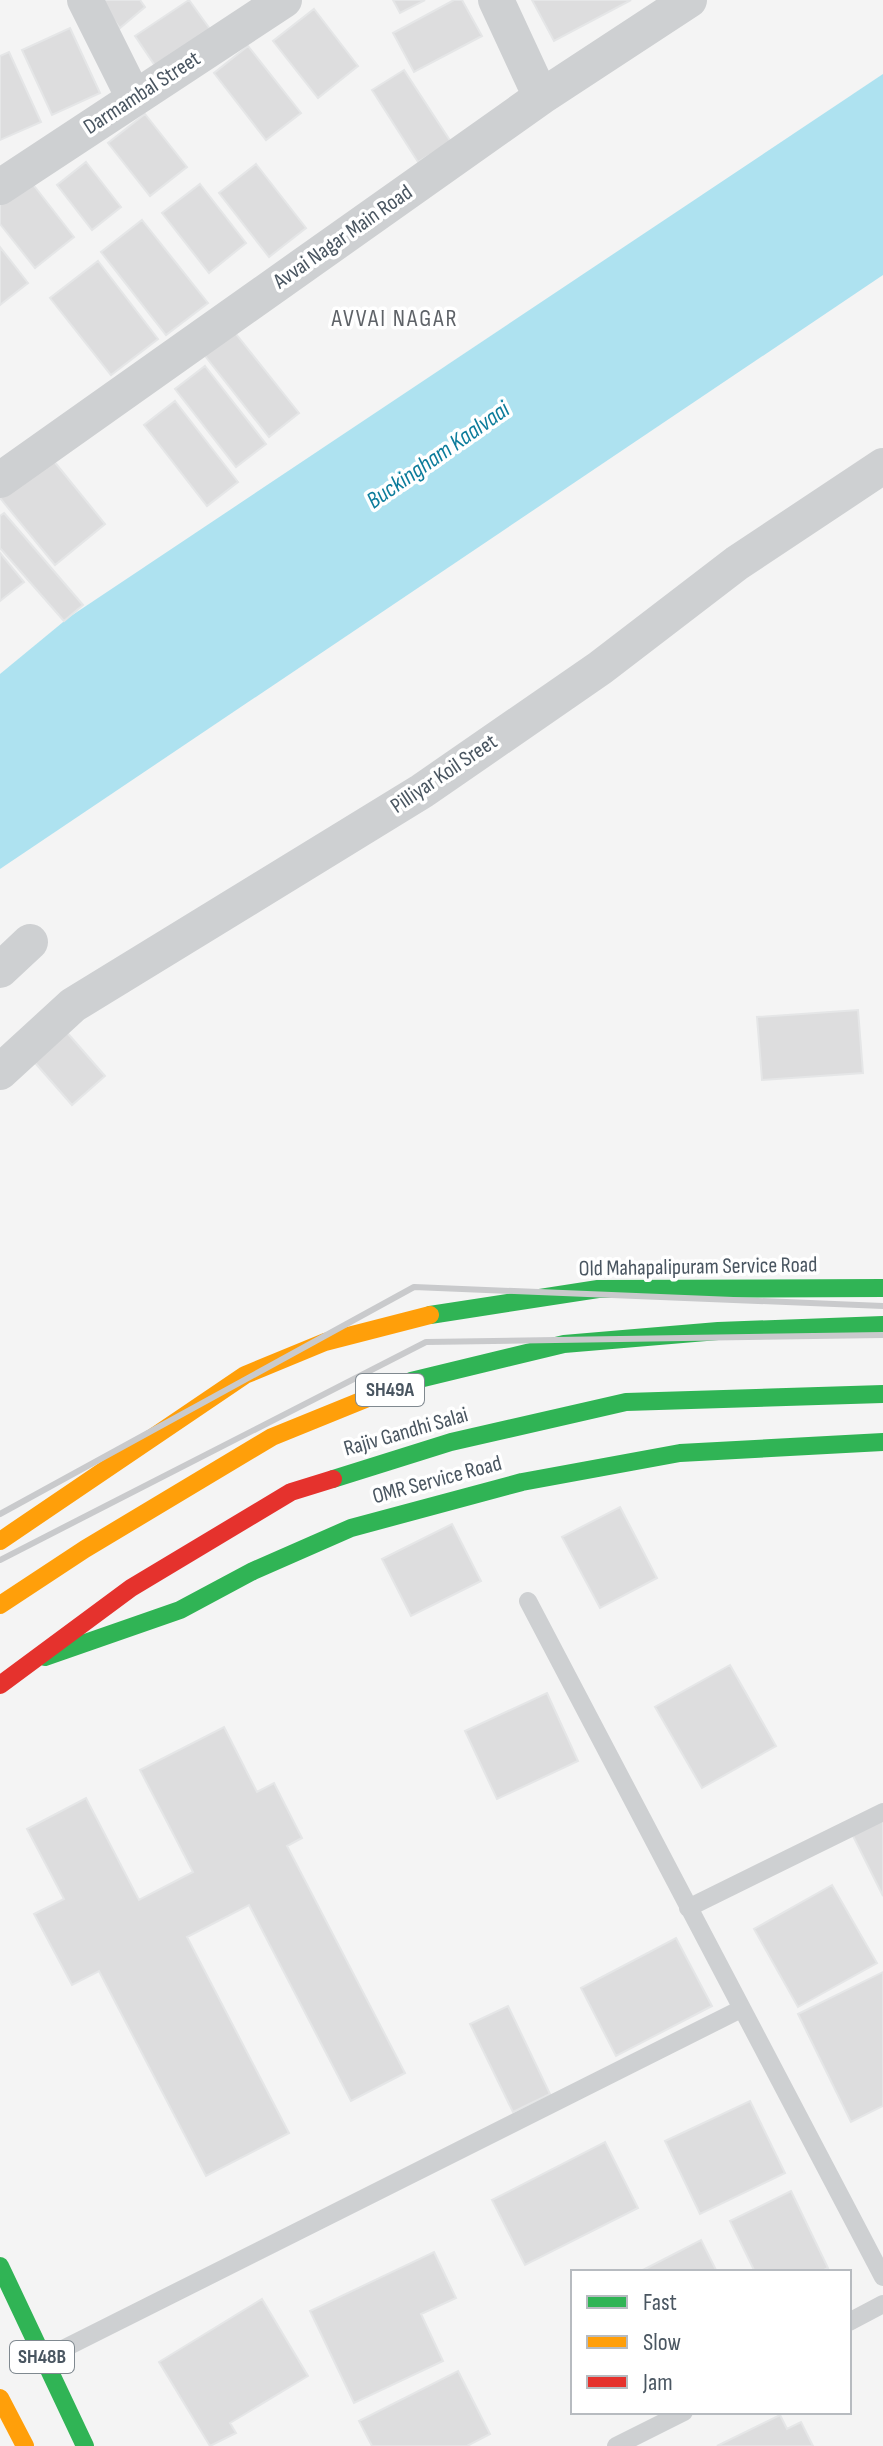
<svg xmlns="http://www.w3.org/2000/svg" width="883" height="2446" font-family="'Sofia Sans Condensed',sans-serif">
  <rect width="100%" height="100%" fill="#f4f4f4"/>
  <path fill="#aee2f0" d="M883 74V275L0 869V674L68 618Z"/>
  <path fill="#ddddde" stroke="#e5e6e7" stroke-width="2" d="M98 0H140L145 7 120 28Z
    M189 0 215 36 160 73 135 36Z
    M393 0H425L400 13Z
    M454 0H462L482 36 414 72 393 33Z
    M532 0H631L554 41Z
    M314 9 358 66 318 98 273 41Z
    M70 28 100 93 52 115 22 50Z
    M248 46 301 113 266 140 214 73Z
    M9 52 41 122 0 140V56Z
    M404 70 451 142 418 162 372 90Z
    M145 114 187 167 150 196 108 143Z
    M86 162 121 207 92 230 57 185Z
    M256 164 306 228 269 257 219 193Z
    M28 178 74 237 35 268 0 224V200Z
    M200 184 246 243 209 273 162 213Z
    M142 220 208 303 166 335 101 252Z
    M0 247 28 283 0 305Z
    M98 261 158 339 111 375 50 298Z
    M228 324 299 413 269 437 198 347Z
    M205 366 266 444 236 467 175 389Z
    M175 401 238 482 207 506 144 425Z
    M48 454 105 524 55 565 0 498V493Z
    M4 513 83 605 64 621 0 548V516Z
    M0 553 24 582 0 601Z
    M858 1010 863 1073 762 1080 757 1017Z
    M63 1028 105 1076 72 1105 30 1057Z
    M620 1507 657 1578 600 1608 562 1537Z
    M452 1524 481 1581 411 1616 382 1559Z
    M730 1665 776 1746 702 1788 655 1707Z
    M547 1693 578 1761 497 1799 465 1731Z
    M224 1727 257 1792 274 1783 302 1838 287 1846 405 2073 351 2101 249 1905 187 1937 289 2133 206 2176 99 1971 72 1985 34 1914 64 1899 27 1829 86 1798 139 1900 193 1872 140 1770Z
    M883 1819V1896L852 1834Z
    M832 1885 877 1963 798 2007 754 1929Z
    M676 1938 712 2006 616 2056 581 1988Z
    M883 1972V2106L851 2122 798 2014Z
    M508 2006 550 2094 513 2112 470 2024Z
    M750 2101 785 2173 700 2214 665 2141Z
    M605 2142 638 2208 525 2265 492 2200Z
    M791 2191 828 2268 820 2272H755L730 2221Z
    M701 2240 717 2272H639Z
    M434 2252 456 2298 421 2314 443 2361 354 2403 310 2311Z
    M262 2299 308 2376 230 2423 236 2433 210 2446 159 2362Z
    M458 2371 490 2434 467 2446H372L359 2421Z
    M780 2415 787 2429 801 2422 813 2446H717Z"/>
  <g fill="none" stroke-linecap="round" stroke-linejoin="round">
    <path stroke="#ced0d2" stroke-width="18" d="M528 1601 883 2277
      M688 1908 883 1812
      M849 2322 883 2304
      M43 2359 741 2009
      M616 2446 684 2412"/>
    <path stroke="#ced0d2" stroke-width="36" d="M85 0 134 98
      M496 0 541 97
      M0 187 284 0
      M0 480 541 97 689 0
      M0 970 30 942
      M0 1072 73 1005 422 791 600 668 737 563 883 466"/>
    <path stroke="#30b455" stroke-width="18" d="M430 1315 598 1289 883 1288
      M373 1396 411 1381 564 1344 718 1331 883 1325
      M333 1479 451 1442 626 1402 883 1394
      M45 1657 180 1610 253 1571 351 1528 522 1482 680 1453 883 1442
      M0 2266 85 2446"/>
    <path stroke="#ff9f0a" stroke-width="18" d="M0 1541 245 1375 325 1342 430 1315
      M0 1605 85 1549 272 1437 373 1396
      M0 2398 25 2446"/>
    <path stroke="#e5322d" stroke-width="18" d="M0 1685 131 1588 291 1492 333 1479"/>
    <path stroke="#c9cacc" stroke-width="6" d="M0 1514 414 1287 883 1306
      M0 1560 426 1342 883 1335"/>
  </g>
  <g text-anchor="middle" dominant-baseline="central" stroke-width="7" stroke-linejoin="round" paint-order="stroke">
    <g fill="#fff" stroke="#808990" stroke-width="2">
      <rect x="356" y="1374" width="68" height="32" rx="6"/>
      <rect x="10" y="2341" width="64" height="32" rx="6"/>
    </g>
    <g font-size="20" font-weight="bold" fill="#4a5661">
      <text x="390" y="1390">SH49A</text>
      <text x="42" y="2357">SH48B</text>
    </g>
    <g font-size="22" fill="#4a5661" stroke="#fff">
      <text transform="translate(142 93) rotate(-33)">Darmambal Street</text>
      <text transform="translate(343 237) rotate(-35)">Avvai Nagar Main Road</text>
      <text transform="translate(444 774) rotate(-34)">Pilliyar Koil Sreet</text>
      <text transform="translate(698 1267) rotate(-1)">Old Mahapalipuram Service Road</text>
      <text transform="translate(406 1432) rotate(-16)">Rajiv Gandhi Salai</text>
      <text transform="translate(437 1480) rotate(-15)">OMR Service Road</text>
    </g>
    <g font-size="24" letter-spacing="2" fill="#5f6368" stroke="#fff">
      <text x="395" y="318">AVVAI NAGAR</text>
    </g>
    <g font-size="24" font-style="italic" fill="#0c7c9b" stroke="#fff">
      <text transform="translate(438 455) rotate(-35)">Buckingham Kaalvaai</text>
    </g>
  </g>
  <rect x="571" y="2270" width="280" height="144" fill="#ffffff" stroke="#b7bbc0" stroke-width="2"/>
  <rect x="587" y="2296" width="40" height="12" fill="#30b455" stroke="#b7bbc0" stroke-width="2"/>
  <text x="643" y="2310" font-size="24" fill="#4a5661">Fast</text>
  <rect x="587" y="2336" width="40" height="12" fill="#ff9f0a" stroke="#b7bbc0" stroke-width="2"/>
  <text x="643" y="2350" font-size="24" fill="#4a5661">Slow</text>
  <rect x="587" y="2376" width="40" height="12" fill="#e5322d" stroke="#b7bbc0" stroke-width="2"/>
  <text x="643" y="2390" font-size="24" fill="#4a5661">Jam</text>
</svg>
